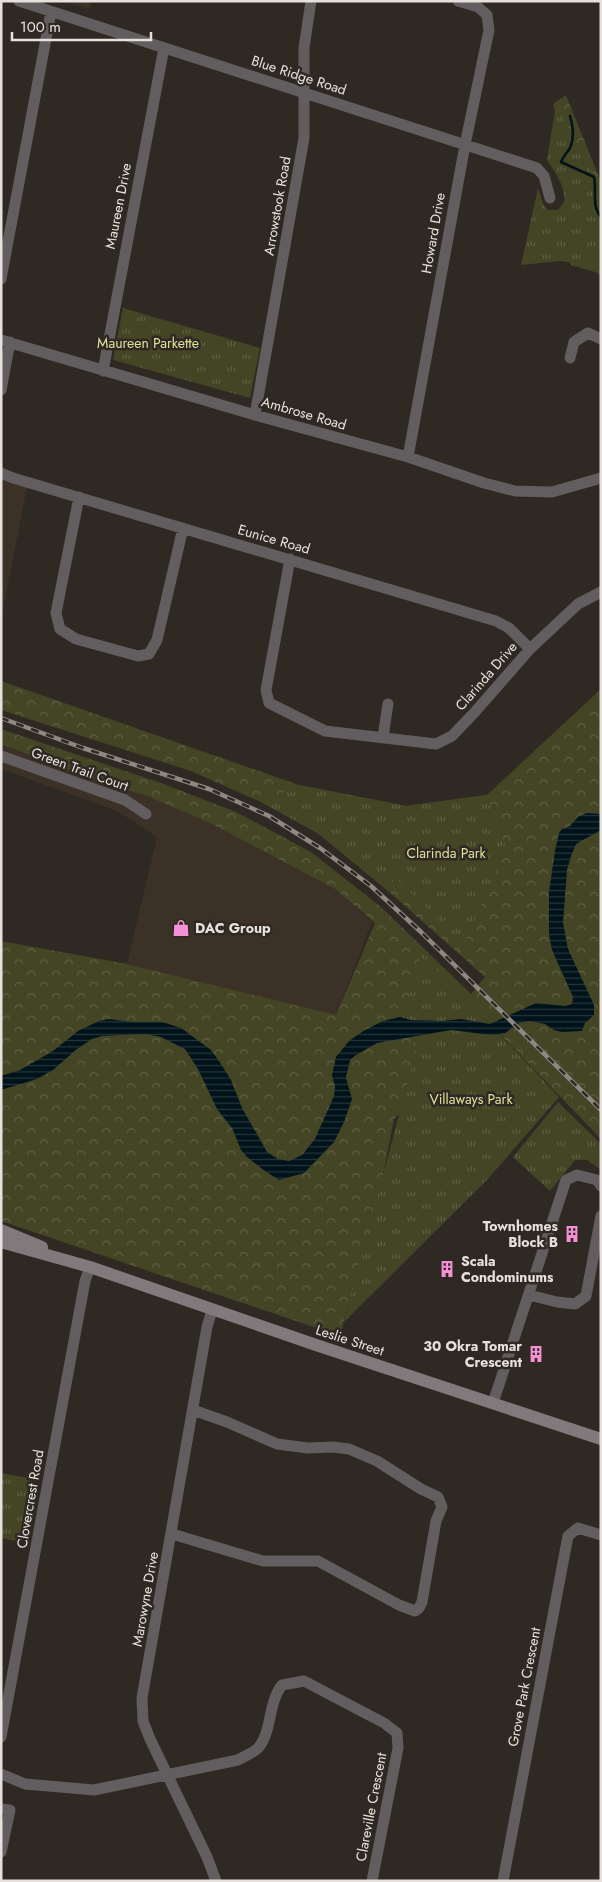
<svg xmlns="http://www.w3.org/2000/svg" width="602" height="1882" font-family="Jost,sans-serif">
  <defs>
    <pattern id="forest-crowns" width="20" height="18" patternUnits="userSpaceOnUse" patternTransform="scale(1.25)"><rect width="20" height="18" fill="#434525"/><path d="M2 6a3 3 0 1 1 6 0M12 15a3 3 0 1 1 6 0" fill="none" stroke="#5e6044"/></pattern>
    <pattern id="park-tufts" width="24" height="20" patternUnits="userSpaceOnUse" patternTransform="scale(1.25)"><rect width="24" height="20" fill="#434525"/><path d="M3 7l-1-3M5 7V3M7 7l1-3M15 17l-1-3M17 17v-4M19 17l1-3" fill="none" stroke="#5e6044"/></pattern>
    <pattern id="water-rules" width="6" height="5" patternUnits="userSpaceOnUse" patternTransform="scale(1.25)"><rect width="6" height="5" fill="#00131a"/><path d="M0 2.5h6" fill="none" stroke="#25353b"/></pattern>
  </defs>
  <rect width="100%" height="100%" fill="#2f2923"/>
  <path fill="#3c3126" d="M61 1H91L89 9Z
    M1 479 28 482 1 619Z
    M1 744 63 768 152 797 210 823 335 889 372 922 336 1015 127 964 157 837 117 811 1 769Z"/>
  <path fill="url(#forest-crowns)" d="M566 95 601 182V276L595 272 571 265 562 135 553 104Z
    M1 681 299 785 406 806 487 795 601 689V1139L474 1007 477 1043 394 1119 379 1195 340 1336 1 1221V941L127 964 336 1015 375 923 335 889 210 823 150 797 63 768 1 744V729L161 783 236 812 311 852 381 907 471 994 485 977 388 891 319 834 263 803 191 771 1 710Z"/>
  <path fill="url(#park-tufts)" d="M556 104 601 188V267L560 261 521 265 538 188 543 204 548 210H558L564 202C566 187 555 172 547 160Z
    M123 308 260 348 250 398 113 360Z
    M299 785 406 806 487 795 506 848 464 944 395 877 388 891 319 834 263 803Z
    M422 952 559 1097 487 1180 344 1322 416 1051 403 1012Z
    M558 1102 601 1144V1170L587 1160H575L550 1191 513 1157Z
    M1 1473 33 1479 21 1542 1 1538Z"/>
  <path fill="url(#water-rules)" d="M587 813 601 814V830L576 844 571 856 567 870 563 923 568 949 594 1005V1015L585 1023 582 1031 562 1032 554 1030 545 1024 530 1021 519 1023 505 1033 491 1035 451 1030 377 1043 356 1055 350 1060 346 1078 352 1099 344 1122 334 1142 304 1173 279 1180 265 1171 247 1157 241 1150 232 1128 217 1109 198 1069 185 1049 161 1037 146 1034 102 1036 92 1039 77 1049 53 1070 37 1079 1 1090V1076L20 1070 53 1051 78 1031 99 1021 109 1019 131 1022H162L181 1028 211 1050 221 1064 231 1080 242 1108 267 1152 278 1159 289 1161 302 1155 315 1139 334 1096 335 1087 332 1075 336 1057 349 1041 365 1030 383 1021 400 1017 411 1020 442 1021 461 1019 490 1024 536 1003 565 1006 572 1004 573 997 552 950 549 934V892L555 851 559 833 562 829 570 826 579 816Z"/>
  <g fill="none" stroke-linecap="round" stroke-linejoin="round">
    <path stroke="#00131a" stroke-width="2.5" d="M570 116C573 126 575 137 570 148 567 153 563 156 561 162L594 177C597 192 591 205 601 217"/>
    <path stroke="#625d5e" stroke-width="11" d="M19 1 537 168 544 176 550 198
      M1 279 51 12
      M1 340 255 415 408 457 484 483 515 491 552 492 601 478
      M570 358 574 342 588 333 601 339
      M103 371 164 48
      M1 390 10 342
      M255 415 304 138V48L311 1
      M408 457 465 145 489 30 487 15 478 7 458 1
      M1 473 13 478 496 621 509 628 530 649
      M79 497 56 613 60 629 76 639 138 656 149 654 157 640 183 528
      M290 559 266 690 269 703 325 731 436 744 452 736 474 713 530 649 578 604 601 592
      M383 737 388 704
      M1 756 125 800 146 814
      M529 1295 557 1302 575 1304 586 1296 601 1216
      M212 1310 207 1327 142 1698 143 1721 150 1739 207 1857 216 1881
      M493 1403 566 1180 577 1175 597 1180 601 1186
      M172 1534 263 1561H318L399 1605 415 1611 419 1608 422 1602 436 1521 442 1507 438 1497 421 1489 377 1461 349 1449 333 1447 308 1448 277 1444 227 1422 193 1410
      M1 1737 85 1281 90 1267
      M1 1774 25 1784 94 1790 238 1760C244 1756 254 1753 259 1747 272 1731 268 1703 282 1685L304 1681 384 1723 397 1733 398 1748 372 1881
      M1 1809 10 1810 1 1852
      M503 1881 568 1536 578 1528 601 1535"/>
    <path stroke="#81797b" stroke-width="12" d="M1 1230 42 1247
      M1 1242 90 1267 319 1346 601 1439"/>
    <g stroke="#8e8883" stroke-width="4.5">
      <path id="rail" d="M1 718 83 748 209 789 269 816 320 848 371 886 421 932 601 1110"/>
    </g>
    <use href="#rail" stroke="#2f2923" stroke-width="2.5" stroke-dasharray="8" stroke-linecap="butt"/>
  </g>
  <defs>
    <g id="shop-bare" transform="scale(1.35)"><path d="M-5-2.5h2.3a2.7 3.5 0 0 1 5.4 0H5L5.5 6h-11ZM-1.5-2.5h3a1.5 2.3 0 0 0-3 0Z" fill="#f491d4" stroke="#2f2923" stroke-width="2.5" paint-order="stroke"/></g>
    <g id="building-bare" transform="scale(1.35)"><path d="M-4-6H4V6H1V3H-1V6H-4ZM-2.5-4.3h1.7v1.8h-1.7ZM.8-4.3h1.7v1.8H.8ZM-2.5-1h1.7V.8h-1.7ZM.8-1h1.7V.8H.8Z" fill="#f491d4" stroke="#2f2923" stroke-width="2.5" paint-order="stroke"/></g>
  </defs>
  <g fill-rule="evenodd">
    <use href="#shop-bare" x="181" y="928"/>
    <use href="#building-bare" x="572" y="1234"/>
    <use href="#building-bare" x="447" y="1269"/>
    <use href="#building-bare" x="536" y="1354"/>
  </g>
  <g text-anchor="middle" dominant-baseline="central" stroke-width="5" stroke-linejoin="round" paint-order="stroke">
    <g font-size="14" fill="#e6e1dd" stroke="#2f2923">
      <text transform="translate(299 75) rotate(18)">Blue Ridge Road</text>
      <text transform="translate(118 206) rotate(-79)">Maureen Drive</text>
      <text transform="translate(277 206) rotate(-80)">Arrowstook Road</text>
      <text transform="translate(433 233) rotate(-80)">Howard Drive</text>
      <text transform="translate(304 413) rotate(16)">Ambrose Road</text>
      <text transform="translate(274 539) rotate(16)">Eunice Road</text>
      <text transform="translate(486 676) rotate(-49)">Clarinda Drive</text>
      <text transform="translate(80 769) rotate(20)">Green Trail Court</text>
      <text transform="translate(350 1340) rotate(18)">Leslie Street</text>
      <text transform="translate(30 1499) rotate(-80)">Clovercrest Road</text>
      <text transform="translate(145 1599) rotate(-80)">Marowyne Drive</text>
      <text transform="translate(524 1687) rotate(-79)">Grove Park Crescent</text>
      <text transform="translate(371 1807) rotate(-79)">Clareville Crescent</text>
    </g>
    <g font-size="14" fill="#dce199" stroke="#2f2923">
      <text x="148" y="343">Maureen Parkette</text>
      <text x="446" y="853">Clarinda Park</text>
      <text x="471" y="1099">Villaways Park</text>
    </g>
    <g font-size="14" font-weight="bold" fill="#e6e1dd" stroke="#2f2923" text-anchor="start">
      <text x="195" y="928">DAC Group</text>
      <text x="558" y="1226" text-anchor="end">Townhomes<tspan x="558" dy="16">Block B</tspan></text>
      <text x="461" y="1261">Scala<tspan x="461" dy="16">Condominums</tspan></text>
      <text x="522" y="1346" text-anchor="end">30 Okra Tomar<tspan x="522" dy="16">Crescent</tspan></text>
    </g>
  </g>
  <rect width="602" height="1882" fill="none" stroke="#e6e1dd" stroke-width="5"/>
  <path d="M12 32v8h139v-8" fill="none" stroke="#e6e1dd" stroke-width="2.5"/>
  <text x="20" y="32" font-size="15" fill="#e6e1dd" stroke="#2f2923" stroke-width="4" paint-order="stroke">100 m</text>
</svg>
